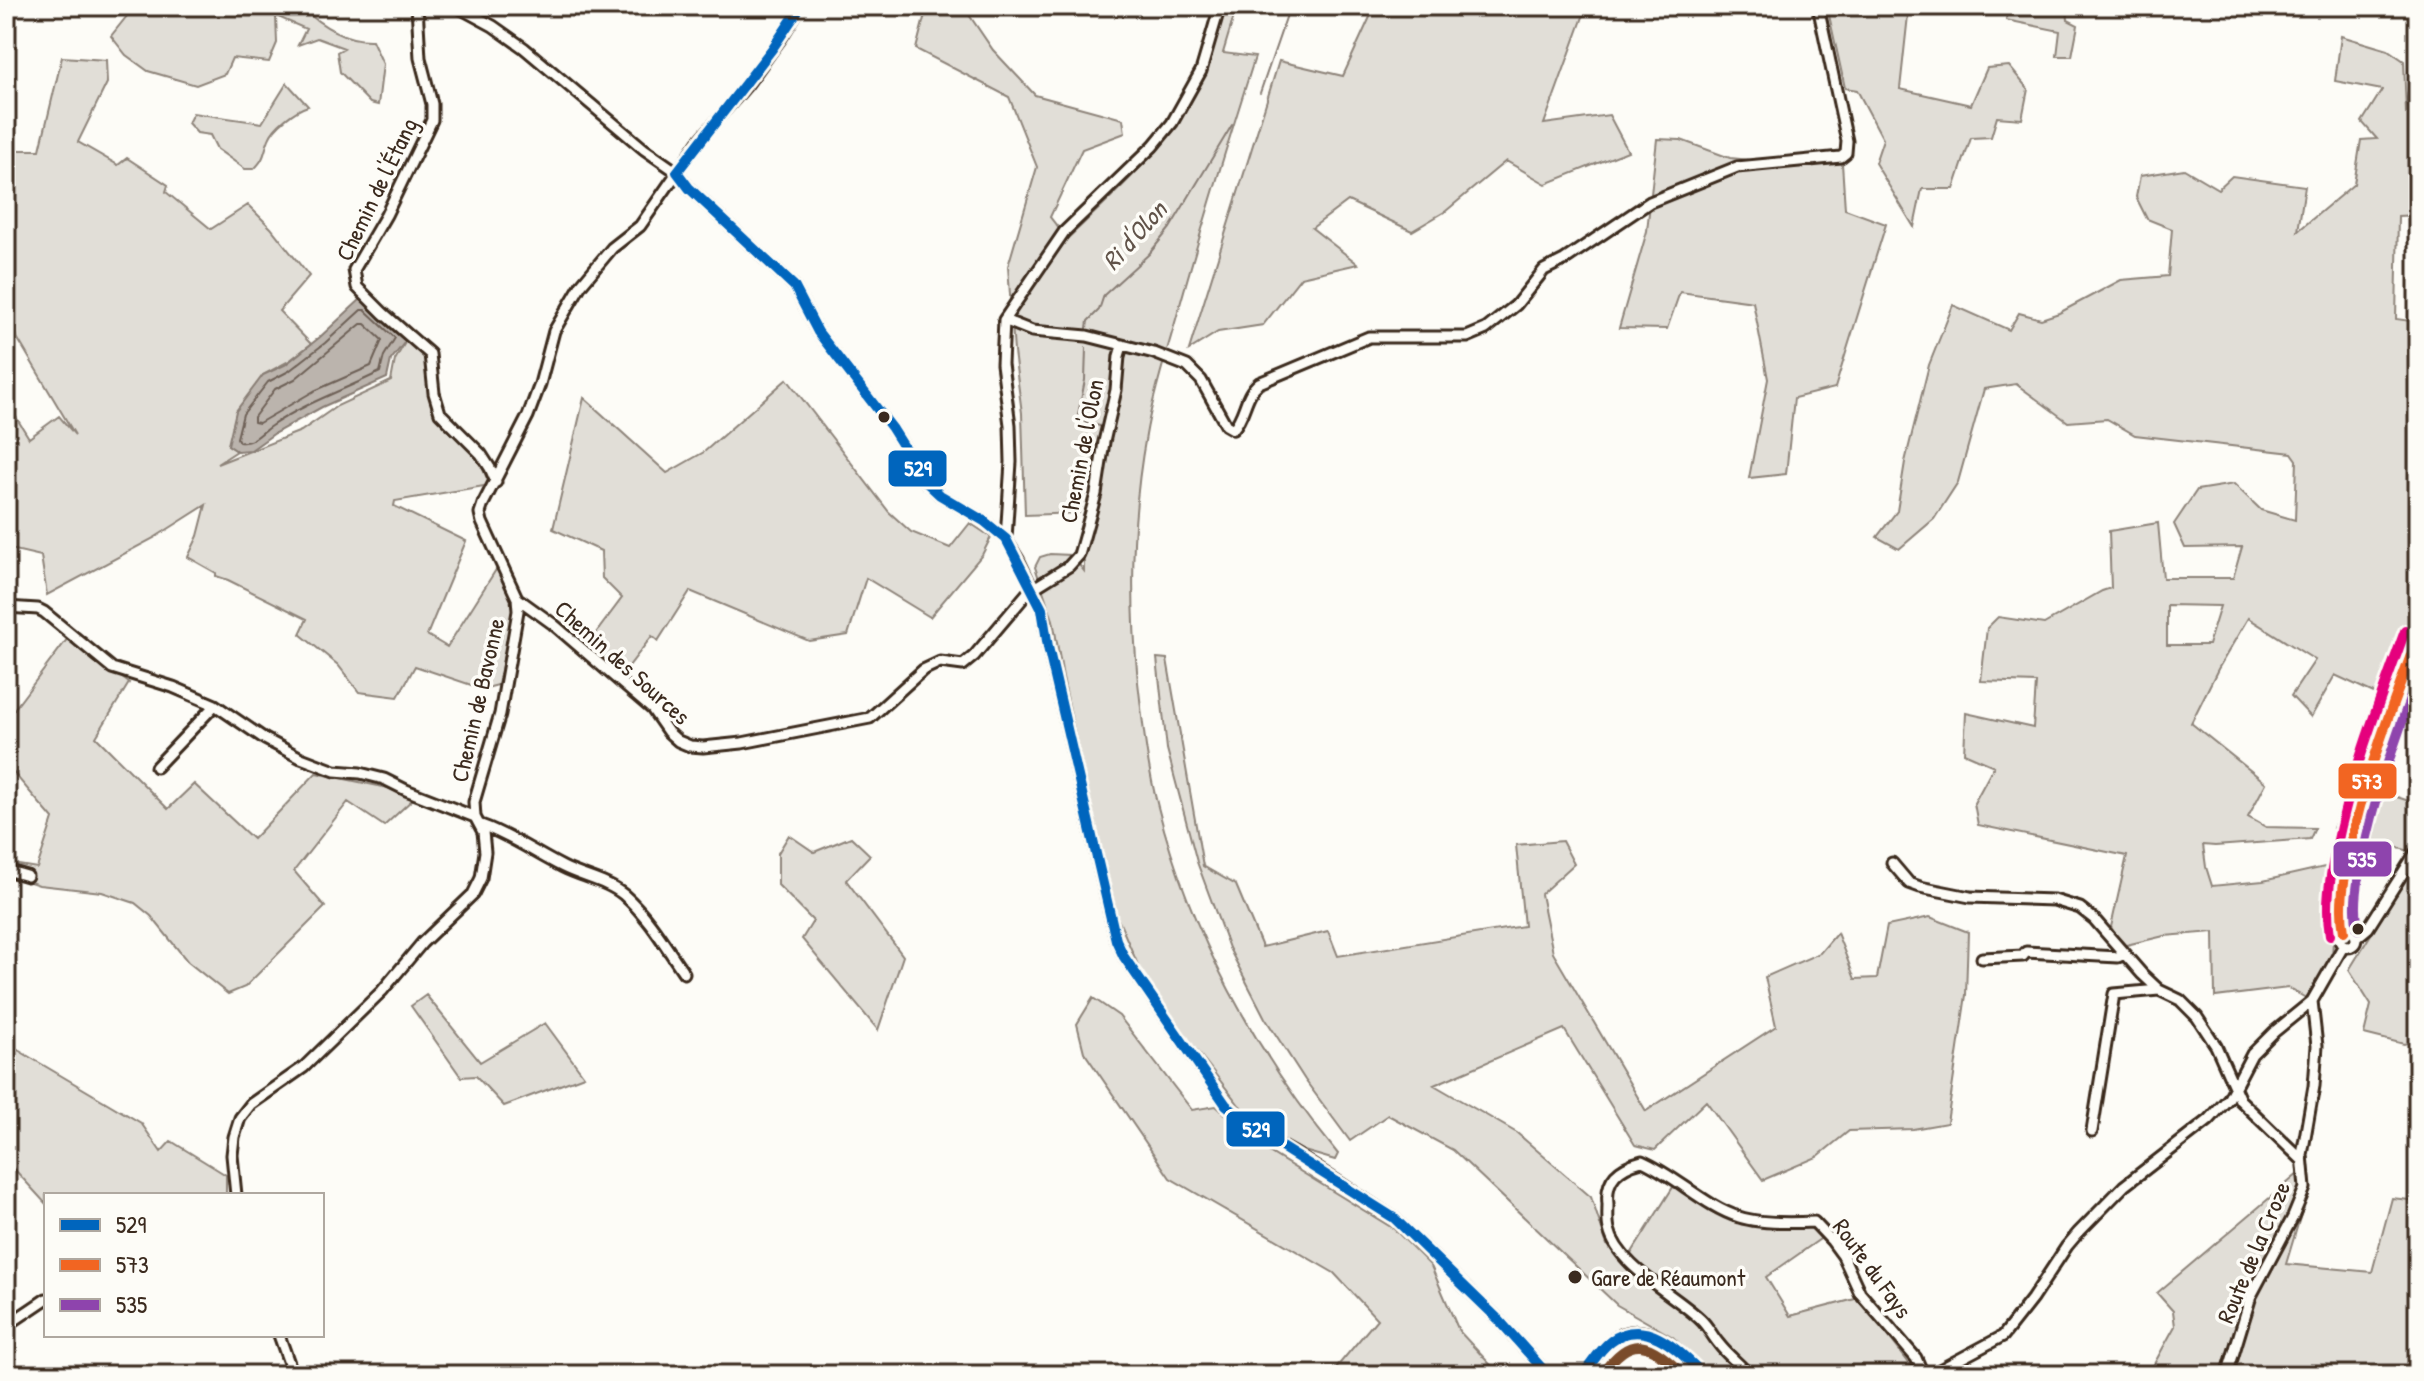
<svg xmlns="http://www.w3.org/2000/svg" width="2424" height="1381" font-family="'Patrick Hand',sans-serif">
  <rect width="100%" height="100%" fill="#fdfcf7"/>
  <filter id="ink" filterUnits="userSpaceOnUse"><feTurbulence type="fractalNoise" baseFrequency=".0125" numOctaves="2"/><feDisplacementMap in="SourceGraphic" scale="16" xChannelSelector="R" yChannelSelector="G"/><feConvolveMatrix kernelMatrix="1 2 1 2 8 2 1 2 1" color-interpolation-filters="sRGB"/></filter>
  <g filter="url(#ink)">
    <path fill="#e1ded7" stroke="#8e847a" stroke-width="2" fill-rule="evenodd" d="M135 6H300C319 24 345 41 372 40L383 64 378 105 370 103 340 72 337 52 344 48 317 38 298 45 306 29 276 16 277 43 269 62 232 58 225 74 196 85 148 71 126 55 111 36Z
      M932 6H963L993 50 1035 95 1123 119 1125 133 1082 149 1050 217 1067 239C1110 198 1157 157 1188 106 1206 76 1213 39 1223 6H1237L1223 53 1255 57C1228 142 1202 226 1178 312 1167 352 1153 393 1146 435 1131 517 1130 599 1138 682 1143 724 1147 766 1158 807 1190 934 1256 1053 1338 1154L1335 1160 1304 1151 1281 1140 1239 1105 1165 1009 1141 972 1112 905 1063 677 1053 620 1035 567 1040 557 1050 554 1071 555 1084 571V558L1097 510 1122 373 1123 358 1079 513 1025 515 1022 413 1014 352 1008 266 1037 167 1009 97 916 49 924 18Z
      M1375 6H1477L1478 11 1584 14 1544 124 1609 115 1628 151 1546 184 1506 161 1446 211 1412 231 1348 201 1312 228 1358 264 1301 277 1263 325 1218 332 1189 350 1279 61 1343 76Z
      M1827 6H1909L1900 89 1971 105 1987 68 2009 66 2028 89 2022 119 1997 117 1991 137 1971 138 1954 189H1922L1914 227 1875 163 1883 139 1857 90 1845 88Z
      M2008 6H2067L2068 20 2078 25 2072 56H2057L2060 31 2006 20Z
      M2341 36 2388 50 2404 61 2406 114 2411 53 2418 54V215L2398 216 2396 319 2418 322V339L2412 362 2418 364V642L2395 677 2378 695 2335 675 2311 717 2291 696 2315 660 2248 618 2218 669 2191 723 2266 783 2248 817 2266 827 2315 828 2310 839 2215 846 2203 845 2206 867 2212 886 2263 881 2338 864 2332 957 2306 998 2288 988 2215 997 2214 932 2164 936 2122 946 2111 927 2127 856 1978 825 1974 803 1994 766 1964 753 1966 713 2033 728 2036 683 1981 681 1987 628 1998 617 2044 624 2102 591 2111 588 2109 531 2158 523 2163 578H2233L2242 547 2185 548 2174 524 2197 490 2234 484 2261 510 2295 520 2297 460 2292 453 2135 435 2107 419 2068 422 2016 384 1984 389 1958 482 1934 519 1899 549 1877 537 1897 511 1905 462 1929 365 1953 305 2009 330 2019 313 2041 319 2059 313 2121 280 2168 276 2172 229 2147 219 2136 197 2140 176 2184 169 2218 189 2232 176 2305 186 2298 231 2354 184 2361 140 2377 139 2362 122 2382 90 2335 81ZM2167 605 2220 606 2208 645H2167Z
      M62 57 106 60 107 83 78 142 118 165 127 158 168 185 166 192 211 229 248 205 271 228 309 276 279 311 311 344 289 361 263 375 228 445 237 451 217 464 301 431 337 406 391 381 395 360 407 339 426 355 435 409 453 433 478 458 490 485 395 501 394 506 466 541 427 635 447 647 497 568 510 586 514 606 498 685 483 689 415 666 398 697 359 692 338 665 300 634 307 619 228 580 216 576V573L188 557 198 536 206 505 154 538 47 595 41 556 6 548V401L29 438 59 416 75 435 6 319V150H40Z
      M287 83 308 106C295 110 274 126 269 139 263 154 266 157 254 169H245L217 149 210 135 197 133 188 123 193 113 262 123Z
      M1657 139 1681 140 1730 158 1791 164 1842 163 1845 209 1886 224 1835 388 1794 398 1786 474 1749 478 1768 379 1753 302 1680 292 1667 329 1619 328 1647 231Z
      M787 379 889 512 911 532 950 548 970 523 991 537 982 555 930 617 866 578 848 635 809 641 690 591 658 641 652 636 622 675 587 645 622 598 602 578 601 551 553 529 584 398 667 473 704 452Z
      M68 638 129 683 96 737 168 809 194 784 253 839 316 773 388 788 413 799 384 826 348 802 294 871 325 907 245 987 228 994 188 962 151 916 135 903 102 892 39 885 6 874V863L37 868 53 819 6 764V720Z
      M1157 658 1167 659 1203 866 1236 885 1262 947 1328 931 1338 956 1524 926 1516 845 1562 841 1574 864 1541 894 1553 953 1646 1111 1776 1026 1765 977 1820 953 1837 933 1855 979 1877 978 1887 926 1930 917 1968 932 1966 995 1947 1123 1913 1129 1849 1131 1817 1157 1763 1180 1706 1101 1655 1150 1635 1145 1564 1029 1434 1085 1517 1133 1591 1197 1607 1245 1631 1254 1675 1184 1723 1216 1810 1228 1823 1237 1766 1277 1790 1316 1859 1298 1918 1375H1713L1673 1337 1617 1305 1453 1150 1388 1115 1350 1141 1305 1080 1265 1018 1229 948 1197 862 1167 749Z
      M2402 705 2407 708 2379 791 2418 804V853L2366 840 2333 828 2352 782Z
      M789 835 814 852 851 837 870 855 846 880 903 956 878 1030 802 939 813 921 778 885V853Z
      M2415 863 2418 876V1039L2404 1044 2364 1034 2371 1005 2349 970Z
      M426 995 480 1062 545 1023 584 1076 504 1106 476 1076 461 1077 411 1006Z
      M1093 998 1119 1016 1192 1110 1216 1106 1261 1147 1394 1229 1431 1266 1459 1331 1500 1375H1330L1377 1319 1334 1273 1170 1178 1084 1052 1077 1024Z
      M6 1043 141 1123 161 1152 171 1141 226 1175V1195H46V1204L6 1160Z
      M2299 1173 2305 1201 2286 1264 2372 1272 2392 1198 2418 1201V1375H2226L2212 1370 2209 1375H2148L2175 1326 2173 1311 2157 1293Z"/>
    <path fill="#bbb4ad" stroke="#887d74" stroke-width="2" d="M363 297 407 339 391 360 387 378 322 407 275 433 251 450 237 451 228 445 236 411 263 375 285 365 320 337Z"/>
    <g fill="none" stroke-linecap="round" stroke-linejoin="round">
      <path stroke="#6e6157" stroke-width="2" d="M361 310H365L395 338 384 356 380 372C344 390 305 403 271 426 260 433 254 444 239 442L237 438 243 414 268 382 289 371 325 343Z
        M361 324H365L382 340 371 366 314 391 259 423 254 422V417L275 389 295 379Z"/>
      <path stroke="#887d74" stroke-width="2" d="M1260 93 1290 6
        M1087 328 1088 321 1099 310 1104 295 1149 254 1170 228 1232 125
        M1086 348 1085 380 1078 415 1086 423 1105 427
        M1071 555C1089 527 1090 488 1097 457"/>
      <g stroke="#3b2a1e" stroke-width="15">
        <path id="minor" d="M417 6 420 58 432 104V120L386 215 354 270 357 287 383 313 430 354 434 393 440 413 481 454 490 468 496 482
          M456 6 493 26 524 48 644 149 677 172 689 188 794 286 818 332 892 428 926 482 940 495 984 521 1006 539 1018 559 1042 609 1048 647 1116 940 1124 957 1226 1105 1264 1136 1294 1153 1394 1218 1498 1319 1548 1375
          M1004 320 1032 331 1087 336 1154 353 1187 366 1201 380 1226 425 1233 429C1246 415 1244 395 1259 383L1369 337H1467L1486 329 1516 305 1544 270 1564 260 1650 202 1737 167 1841 157 1846 153 1847 141 1818 6
          M1006 539 1011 462 1010 425 1002 364 1004 320 1064 232 1153 146 1172 123 1201 71 1220 6
          M517 598 553 624 652 709 668 732 678 741 690 746 703 747 742 743 870 718 923 670 940 662 963 665 974 656 1029 591 1069 566 1079 555 1096 494 1104 442 1116 390 1119 356 1122 346
          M6 607 38 609 44 612 112 668 173 687 215 705 265 739 301 758 335 771 360 773 384 779 406 790 475 817
          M156 767 215 705
          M481 825C510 835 535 853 563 867 583 877 607 881 624 895 649 917 666 947 684 973
          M1892 863 1909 883 1920 887 1970 897 2054 900 2080 908 2094 919 2142 974 2159 990 2180 1000 2197 1017 2216 1046 2240 1100 2302 1160
          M6 870 27 876
          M2340 939a8 8 0 1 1 16 0a8 8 0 1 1-16 0Z
          M2344 932 2341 916 2346 870 2355 825 2376 752 2418 636
          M2356 938 2368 928 2418 849
          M1982 958 2023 956 2026 952 2118 957 2124 954
          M2092 1131 2114 994 2159 990
          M236 1195 232 1155 234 1137 240 1118 251 1104 304 1067 382 991 422 943 473 894 481 878 485 852 483 832 475 817 474 802 500 714 518 611 517 598 482 522 480 513 483 504 528 416 540 384 554 331 581 285 612 248 640 226 699 141 746 86 781 38 801 6
          M6 1326 46 1299
          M279 1335 290 1366V1375
          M1582 1375C1593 1364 1600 1350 1611 1341 1645 1313 1681 1353 1704 1375
          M1749 1375C1740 1364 1727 1355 1719 1344 1712 1336 1708 1326 1700 1319 1674 1294 1617 1266 1609 1229 1607 1221 1608 1212 1608 1204 1605 1178 1619 1167 1642 1161 1676 1176 1706 1207 1739 1217 1760 1224 1793 1223 1814 1222L1832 1241 1843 1256 1860 1293 1916 1358 1923 1374 1928 1375
          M1930 1375 2003 1336 2032 1299 2067 1246 2078 1233 2124 1186 2209 1120 2229 1098 2252 1054 2274 1032 2312 1001 2344 945
          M2227 1375 2251 1296 2293 1217 2305 1188 2302 1155 2314 1086 2317 1046 2312 1001"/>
      </g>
      <use href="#minor" stroke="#fdfcf7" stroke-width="9"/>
      <g stroke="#fdfcf7" stroke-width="16">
        <path id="bus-1" d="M677 172 689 188 794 286 818 332 892 428 926 482 940 495 984 521 1006 539 1042 609 1048 647 1116 940 1124 957 1226 1105 1264 1136 1394 1218 1498 1319 1548 1375
          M677 172 772 49 801 6
          M1582 1375C1592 1364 1599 1350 1611 1341 1646 1315 1680 1352 1704 1375"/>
      </g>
      <g stroke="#fdfcf7" stroke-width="16">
        <path id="bus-2" d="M2344 932C2339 906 2344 879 2349 853 2364 778 2392 707 2418 636"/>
      </g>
      <g stroke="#fdfcf7" stroke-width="16">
        <path id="bus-3" d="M2358 929C2353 905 2358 879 2363 856 2375 794 2397 736 2418 677"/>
      </g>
      <g stroke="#fdfcf7" stroke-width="16">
        <path id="bus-4" d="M2330 935C2325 906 2330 877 2336 849 2351 774 2379 703 2405 631"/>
      </g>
      <g stroke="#fdfcf7" stroke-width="16">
        <path id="bus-5" d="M1601 1375C1633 1332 1647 1341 1684 1375"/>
      </g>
      <use href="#bus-1" stroke="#0065bd" stroke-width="10"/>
      <use href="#bus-2" stroke="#f26522" stroke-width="10"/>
      <use href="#bus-3" stroke="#8e44ad" stroke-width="10"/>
      <use href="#bus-4" stroke="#e5007d" stroke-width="10"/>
      <use href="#bus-5" stroke="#7a4b2a" stroke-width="10"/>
    </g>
  </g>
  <g fill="#3b2a1e" stroke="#fdfcf7" stroke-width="3">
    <circle cx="884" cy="417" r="7"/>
    <circle cx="2358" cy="929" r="7"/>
    <circle cx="1575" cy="1277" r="8"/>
  </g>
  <g text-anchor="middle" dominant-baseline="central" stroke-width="7" stroke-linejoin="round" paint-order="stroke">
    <g font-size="24" fill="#3b2a1e" stroke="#fdfcf7">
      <text transform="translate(376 189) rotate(-64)">Chemin de l'Étang</text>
      <text transform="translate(1081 451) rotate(-79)">Chemin de l'Olon</text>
      <text transform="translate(623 662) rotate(42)">Chemin des Sources</text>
      <text transform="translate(477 700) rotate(-77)">Chemin de Bavonne</text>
      <text transform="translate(2253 1252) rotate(-67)">Route de la Croze</text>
      <text transform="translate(1873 1268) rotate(54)">Route du Fays</text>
    </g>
    <g font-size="24" fill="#3b2a1e" stroke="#fdfcf7" text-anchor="start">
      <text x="1591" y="1277">Gare de Réaumont</text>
    </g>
    <g font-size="26" font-style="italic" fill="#615349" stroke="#fdfcf7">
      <text transform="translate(1134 235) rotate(-48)">Ri d'Olon</text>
    </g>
  </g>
  <g stroke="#fdfcf7" stroke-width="3">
    <rect x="887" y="449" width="61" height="39" rx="8" fill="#0065bd"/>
    <rect x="2337" y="762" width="61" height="38" rx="8" fill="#f26522"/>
    <rect x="2332" y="840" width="61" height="38" rx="8" fill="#8e44ad"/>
    <rect x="1225" y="1110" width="61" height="38" rx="8" fill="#0065bd"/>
  </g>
  <g font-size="22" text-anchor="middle" font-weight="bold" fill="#fff">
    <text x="918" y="476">529</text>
    <text x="2367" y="789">573</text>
    <text x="2362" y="867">535</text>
    <text x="1256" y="1137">529</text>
  </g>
  <rect width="2424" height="1381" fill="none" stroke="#fdfcf7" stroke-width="32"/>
  <rect x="16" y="16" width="2392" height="1349" fill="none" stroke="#3b2a1e" stroke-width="3" filter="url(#ink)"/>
  <rect x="44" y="1193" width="280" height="144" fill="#fdfcf7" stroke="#afa8a0" stroke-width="2"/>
  <rect x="60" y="1219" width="40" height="12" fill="#0065bd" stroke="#afa8a0" stroke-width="2"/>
  <text x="116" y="1233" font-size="24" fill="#3b2a1e">529</text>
  <rect x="60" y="1259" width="40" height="12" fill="#f26522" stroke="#afa8a0" stroke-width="2"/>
  <text x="116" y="1273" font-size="24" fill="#3b2a1e">573</text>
  <rect x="60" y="1299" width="40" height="12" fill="#8e44ad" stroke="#afa8a0" stroke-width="2"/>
  <text x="116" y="1313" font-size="24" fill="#3b2a1e">535</text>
</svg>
